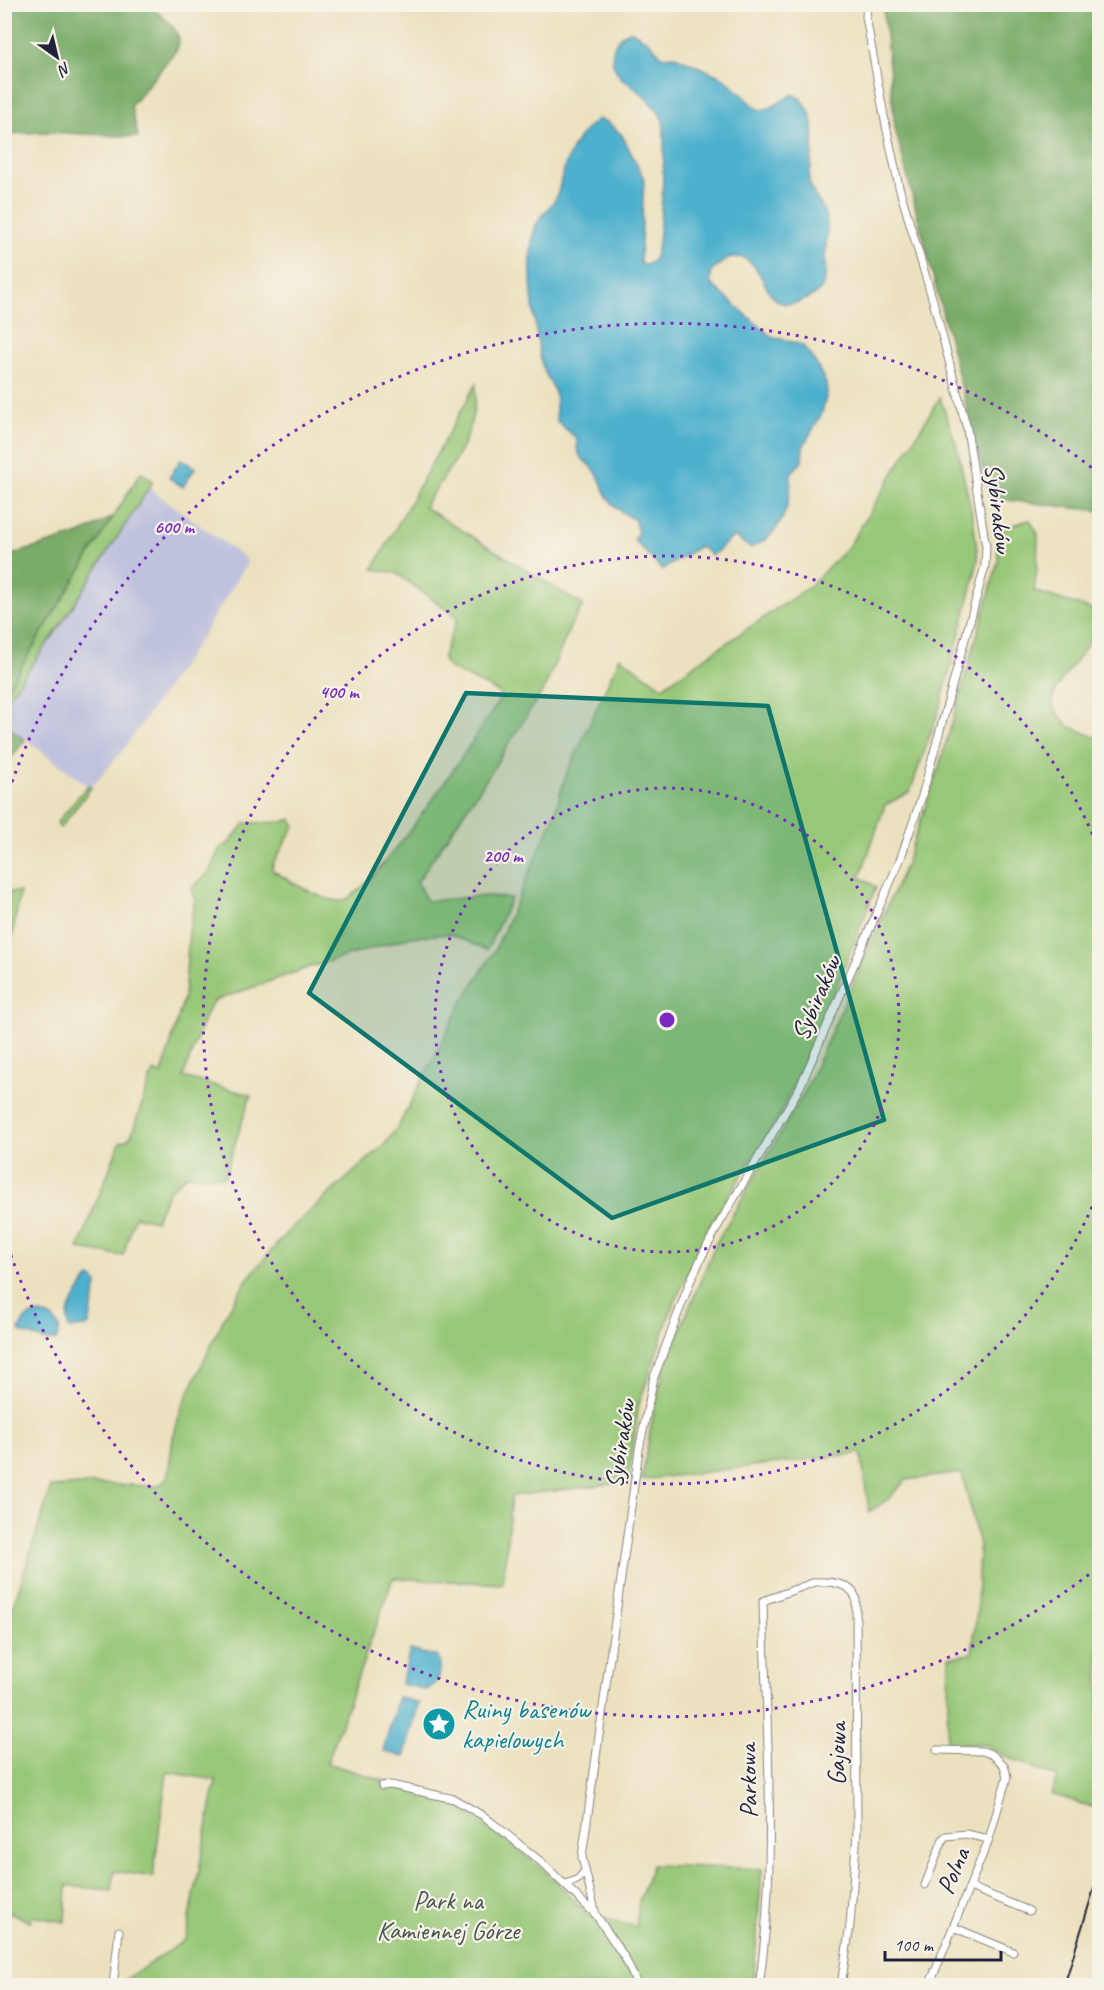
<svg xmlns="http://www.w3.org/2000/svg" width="1104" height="1990" font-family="Caveat,sans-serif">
  <rect width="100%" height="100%" fill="#f7f3e8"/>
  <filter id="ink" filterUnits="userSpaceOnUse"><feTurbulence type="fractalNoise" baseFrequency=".0167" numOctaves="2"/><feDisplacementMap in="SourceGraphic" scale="12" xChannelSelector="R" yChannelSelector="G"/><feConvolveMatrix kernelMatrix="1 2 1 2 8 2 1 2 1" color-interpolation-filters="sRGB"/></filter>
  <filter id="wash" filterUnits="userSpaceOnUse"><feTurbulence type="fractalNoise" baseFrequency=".008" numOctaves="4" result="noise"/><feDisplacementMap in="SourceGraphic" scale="24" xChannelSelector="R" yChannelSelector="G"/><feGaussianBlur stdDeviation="1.35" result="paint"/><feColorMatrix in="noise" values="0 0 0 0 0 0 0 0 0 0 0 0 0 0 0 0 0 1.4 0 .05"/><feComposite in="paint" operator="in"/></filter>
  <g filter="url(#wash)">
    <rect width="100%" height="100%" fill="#ece1bf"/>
    <path fill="#bfc2dd" d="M149 488 246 559 247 564 198 642 140 726 122 751 91 788 5 724V702L58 629Z"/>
    <path fill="#97c777" stroke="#5c7459" stroke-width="1.5" d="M476 384C476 403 472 425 464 443 455 465 436 486 424 507L583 605 572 623 545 687 482 786 417 882 427 901 487 896 511 898 487 950 449 934 411 937 310 967 214 1001 207 1011 183 1077 251 1095 224 1177 187 1175 169 1191 155 1221 135 1216 123 1256 78 1249 120 1142 126 1140 131 1136 153 1071 162 1074 184 997 189 933 195 900 191 889 209 872 220 848 228 844 245 823 283 822 291 819 295 825 273 864 272 870C288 880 320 900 339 901 370 901 478 733 498 702L500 693 449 668 444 662 443 656 458 618 396 573 373 569Z
      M940 397 957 447 973 518 978 559 973 583 941 704 910 792 885 805 860 877 876 887 822 1023 779 1117 706 1232 669 1316 639 1404 628 1482 511 1496 503 1584 393 1578 327 1763 457 1804 524 1854 553 1878 587 1914 636 1927 639 1901 652 1865 762 1869 753 1985H123L125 1980 186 1939 216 1780 167 1772 153 1877 114 1871 112 1890 67 1886 65 1922 32 1916 30 1922 5 1910 4 1609 12 1610 51 1487 95 1484 156 1486 163 1483 168 1474 173 1438 182 1407 226 1314 248 1278 290 1229 386 1143 398 1127 462 1002 495 950 553 819 564 780 620 657 662 687 810 586 849 546Z
      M141 472 153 481 149 488 58 629 5 702 4 693Z
      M1030 520 1038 534 1037 569 1034 591 1097 611C1104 633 1066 670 1056 689 1053 694 1053 702 1053 707L1068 726 1100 739 1099 1809 1051 1794 1057 1777 1009 1758 986 1745 947 1742 949 1657 972 1654 977 1609 979 1545 962 1473 906 1480 887 1500 869 1512 861 1453 642 1480 654 1408 664 1369 716 1243 804 1093 905 866 939 767 989 594 998 561V529Z
      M88 785 91 788 60 828 57 822Z
      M5 892H20L5 978 4 892Z
      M1099 1933V1985H1084Z"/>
    <path fill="#79ac68" stroke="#4e6752" stroke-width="1.5" d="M8 4 149 5C161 16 186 31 177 49L131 106 138 137 48 132 5 134 4 8Z
      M883 5H1099V511L990 498 895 128Z
      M113 517 5 693V557L82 533Z
      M5 724 25 740 5 766Z"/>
    <path fill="#4eb0cd" stroke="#386984" stroke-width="1.5" d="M631 31 647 40 663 57 675 56 724 78 759 110 770 108 793 94C818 107 815 139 811 164 811 169 808 176 809 182 811 193 822 203 825 214 830 230 825 245 825 260 825 268 827 275 824 283 822 289 818 293 812 296 763 324 771 271 744 258 740 257 734 257 730 257L712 270 710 283 773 338 782 339 802 345 814 360 826 383 827 393 822 413 803 447 802 462 791 473C791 505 782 536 750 548L734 536 712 556 700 546 662 570 634 540C640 532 637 527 634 519 623 515 610 503 605 493 602 486 601 478 595 471 584 458 576 459 577 439L557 421C555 413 557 401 555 394 553 385 545 376 542 365 535 333 525 258 535 228 539 215 550 209 556 198 559 192 560 183 562 176 568 153 578 133 598 119L609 123 622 135 644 179 640 264 647 265C649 263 652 261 654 259 661 248 666 137 663 121 660 109 639 92 630 84 626 82 621 79 619 75 607 60 612 36 631 31Z
      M181 459 195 468 183 487 169 478Z
      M90 1278 94 1279 97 1284 89 1325 85 1327 69 1329C63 1311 77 1296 86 1281Z
      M35 1314C51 1313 66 1325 56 1340L46 1341 20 1332 19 1329 26 1318Z
      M410 1650 438 1657C443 1672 440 1682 427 1690L401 1684Z
      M398 1697 419 1703 404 1757 383 1751Z"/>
  </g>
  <g filter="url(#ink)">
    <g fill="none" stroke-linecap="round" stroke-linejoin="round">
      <g stroke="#87827d" stroke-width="9">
        <path id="minor" d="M382 1786 391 1785 454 1799 485 1817 540 1861 594 1913
          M565 1884 577 1880 585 1871
          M925 1885 943 1839 946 1836 966 1834 989 1839 1007 1777 1004 1765 993 1755 983 1751 937 1750
          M970 1887 1029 1911
          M953 1927 1013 1952
          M113 1986 119 1931
          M638 1986 625 1958 596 1915 582 1857 639 1450 654 1377 690 1282 704 1252 719 1224 800 1087 900 860 922 796 985 566 986 547 967 429 933 301 899 187 884 116 866 17 867 4
          M759 1986C778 1858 766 1729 763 1601L815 1582C830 1581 852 1583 856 1599L857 1832 850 1925 841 1986
          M929 1986 989 1839"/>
      </g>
      <use href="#minor" stroke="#fff" stroke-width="7"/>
      <path stroke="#22223b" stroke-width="2" d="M1064 1986 1100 1869"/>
    </g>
  </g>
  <path fill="#0f766e" fill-opacity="0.2" stroke="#0f766e" stroke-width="4.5" stroke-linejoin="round" d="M466 693 768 706 884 1120 612 1218 309 993Z"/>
  <g fill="none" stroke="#7b2cbf" stroke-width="3" stroke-dasharray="3 6">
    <circle cx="667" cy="1020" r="232"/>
    <path d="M1099 1190A464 464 0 1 1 1099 850"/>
    <path d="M1096 1569A697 697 0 0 1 6 1241M6 799A697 697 0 0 1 1096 471"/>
  </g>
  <defs>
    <g id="sight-disc" transform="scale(1.725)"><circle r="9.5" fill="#0f9aa8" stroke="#f7f3e8"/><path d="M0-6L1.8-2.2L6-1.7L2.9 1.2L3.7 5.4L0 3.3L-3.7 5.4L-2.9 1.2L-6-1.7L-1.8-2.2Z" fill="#fff"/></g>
  </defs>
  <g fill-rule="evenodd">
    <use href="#sight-disc" x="439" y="1724"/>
  </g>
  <g text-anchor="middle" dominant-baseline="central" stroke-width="4.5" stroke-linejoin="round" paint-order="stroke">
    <g font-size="26" fill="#22223b" stroke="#f7f3e8">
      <text transform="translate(999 508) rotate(83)">Sybiraków</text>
      <text transform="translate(816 998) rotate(-67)">Sybiraków</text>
      <text transform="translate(620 1444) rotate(-81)">Sybiraków</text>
      <text transform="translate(836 1754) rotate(-90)">Gajowa</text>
      <text transform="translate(748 1781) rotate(-91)">Parkowa</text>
      <text transform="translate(953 1871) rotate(-67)">Polna</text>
    </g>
    <g font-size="26" fill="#0d838f" stroke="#f7f3e8" text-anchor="start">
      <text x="462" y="1709">Ruiny basenów<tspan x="462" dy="30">kapielowych</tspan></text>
    </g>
    <g font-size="26" fill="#45544d" stroke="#f7f3e8">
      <text x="448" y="1900">Park na<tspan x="448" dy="30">Kamiennej Górze</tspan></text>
    </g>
  </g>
  <circle cx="667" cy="1020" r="9" fill="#7b2cbf" stroke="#f7f3e8" stroke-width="3"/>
  <g font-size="18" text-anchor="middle" font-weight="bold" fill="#7b2cbf" stroke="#f7f3e8" stroke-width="4.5" stroke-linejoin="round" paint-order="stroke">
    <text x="174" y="533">600 m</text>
    <text x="339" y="698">400 m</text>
    <text x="503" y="862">200 m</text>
  </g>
  <rect width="1104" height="1990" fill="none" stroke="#f7f3e8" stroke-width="24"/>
  <g transform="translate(57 57) rotate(146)" stroke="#f7f3e8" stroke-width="4.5" paint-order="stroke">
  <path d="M0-4.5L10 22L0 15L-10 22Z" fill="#22223b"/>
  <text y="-9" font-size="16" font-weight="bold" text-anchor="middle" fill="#22223b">N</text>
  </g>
  <path d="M885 1951v9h116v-9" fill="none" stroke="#22223b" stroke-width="3"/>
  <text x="894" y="1951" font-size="18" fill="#22223b" stroke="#f7f3e8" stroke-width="4.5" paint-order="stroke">100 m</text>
</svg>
